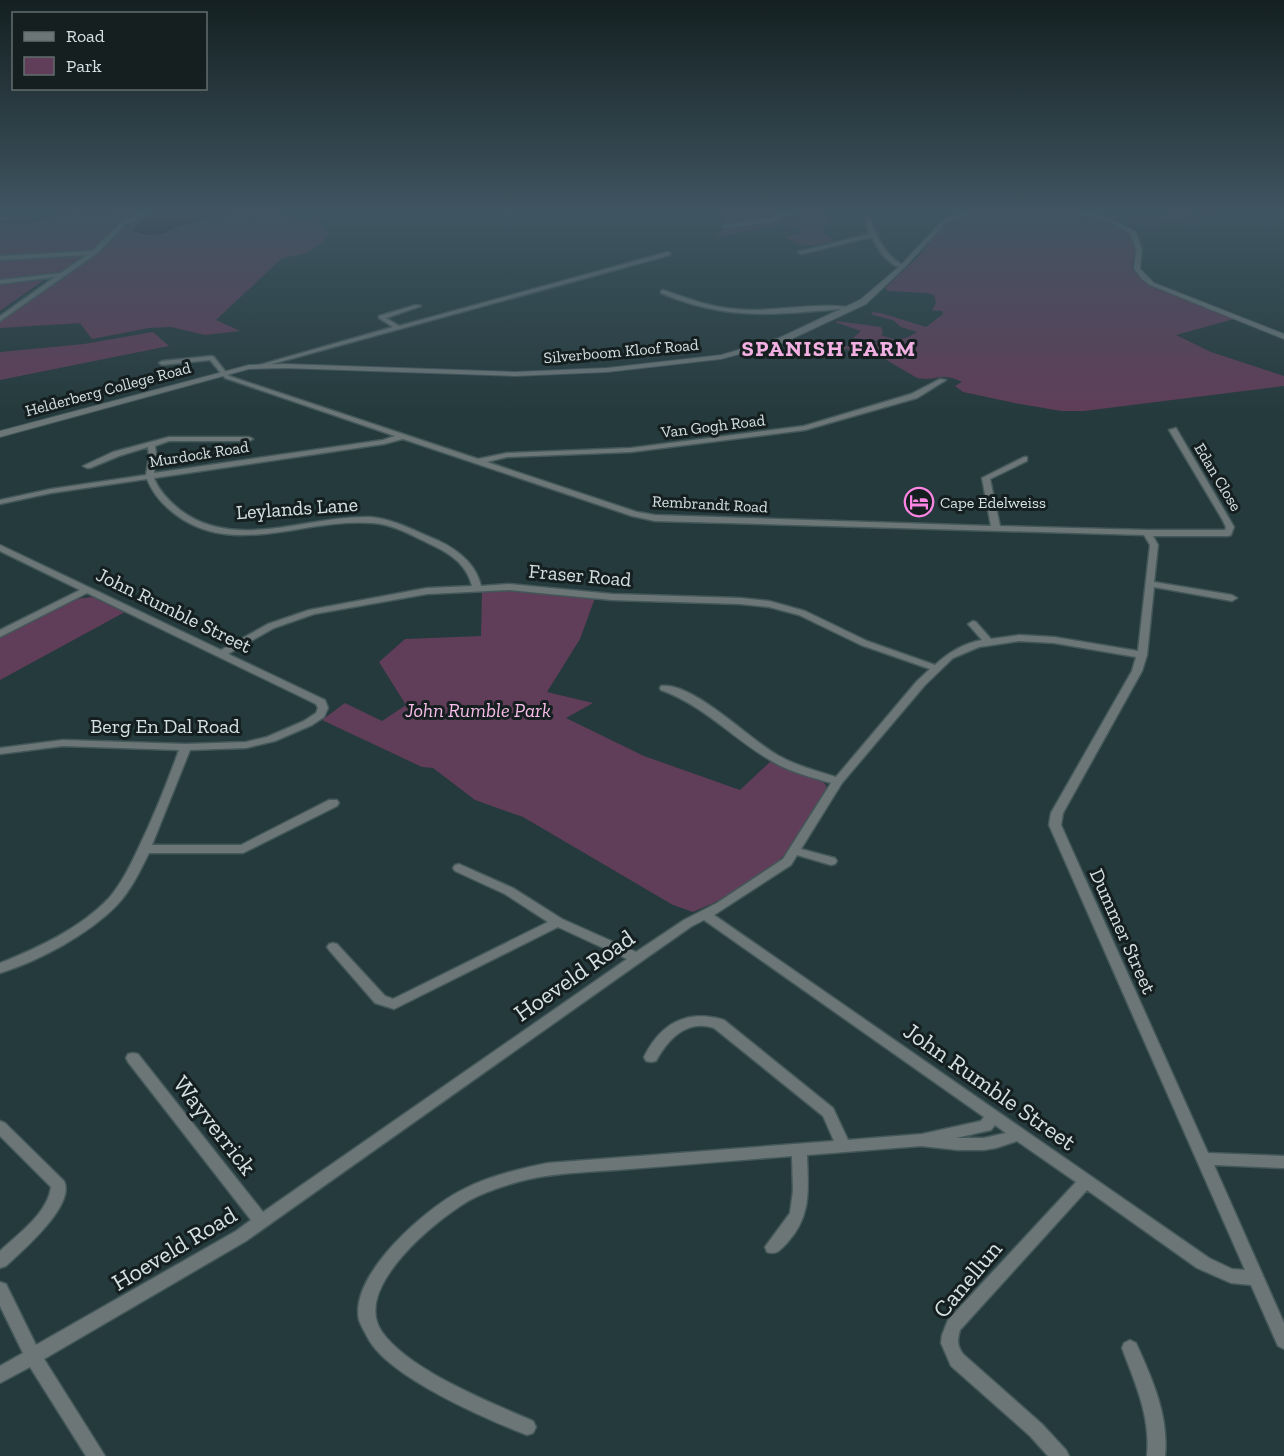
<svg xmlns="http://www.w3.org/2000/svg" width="1284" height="1456" font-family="'Zilla Slab',serif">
  <rect width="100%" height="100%" fill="#243a3c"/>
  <path fill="#603d58" d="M70 211H147L137 215 92 252 0 257V214L12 221 1 225 29 224Z
    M154 211H165L146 218 134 228 165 233 176 227 241 211H273L296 220 315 218 330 235 309 252 281 259 216 320 240 331 205 335 171 327 149 328 92 339 80 323 0 328V321L110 242 128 225Z
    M718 211H804L774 226 716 237 726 227Z
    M807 211H820L828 217 822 233 835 241C812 246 806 249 785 237L804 231 783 223Z
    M983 211C1015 211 1118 204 1133 239 1139 250 1131 259 1133 270L1141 279 1151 286 1234 319 1176 335 1211 352 1284 376V386L1084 411H1061L1015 403 963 392 955 386 962 382C941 371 935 382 917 378L878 355 865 357 850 350 836 347 856 345 864 348 878 341 853 338 861 331 835 322 837 321 881 327 883 333 881 335C897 341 903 341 917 332L901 327 893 320 873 315 871 312 881 313 926 327 943 314 942 311 932 310 936 303 934 295 927 293 888 291 885 288 919 256 943 225 960 216Z
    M1233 211 1209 216 1190 213 1195 219 1192 220 1205 221 1193 226 1185 223 1156 221 1155 223 1158 225 1154 226 1122 220 1173 214V212Z
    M89 254 60 274 0 281V259Z
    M44 280 0 311V285Z
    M153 332 169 346 0 380V352L84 344Z
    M482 590 535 592 595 598 580 639 547 692 593 703 566 718 644 756 740 790 770 762 823 782 826 785V793C813 810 803 830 790 848 767 879 728 897 693 912L673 905 523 817 475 800 433 768 422 767 322 720 345 703 382 721 406 705 379 662 405 639 481 636Z
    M92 597 125 612 0 680V637L75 599Z"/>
  <path fill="#391131" d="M165 211H241L176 227 160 234 147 235 134 231V228L146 218Z"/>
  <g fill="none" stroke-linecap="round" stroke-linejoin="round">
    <path stroke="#391131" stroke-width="2" d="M80 211 110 215
      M0 221 26 222 77 211"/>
    <g stroke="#44585a" stroke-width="3">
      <path id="minor" d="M145 211H153L126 224 96 254 0 321V316L55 277 0 284V280L61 273 87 255 0 260V256L92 251 122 222Z
        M792 211H801L770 222 725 228 722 226 769 218Z
        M868 217 871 219C876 238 886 256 904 266V268C889 267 878 250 872 237L801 254 798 252 870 234 865 219Z
        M668 252 670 253V255L261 367 256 366 393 327 379 318V316L416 305 421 306 386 318 399 326Z
        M663 290C695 301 715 309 750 310 772 311 837 301 852 309L849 311 839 309C771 315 725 320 661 293V291Z
        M212 356 214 357 229 376 478 459 507 453 631 448 804 426 911 394 940 379 946 380 917 398 805 430 631 452 507 457 487 462 637 512 655 515 991 526 982 478 1024 457H1027V461L990 479 1000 526 1147 530H1225L1226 527 1222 519 1169 430 1176 428 1234 527 1231 535 1228 536H1153L1158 545 1154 582 1232 595 1237 598 1232 601 1154 587 1147 655 1142 671 1063 813 1061 825 1208 1153 1284 1156V1168L1214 1165 1284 1323V1349L1278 1346 1251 1285 1231 1283 1197 1268 1087 1190 960 1330C957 1340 957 1346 963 1354L1042 1424 1066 1450 1069 1456H1048L1030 1436 951 1366 941 1343 942 1335 948 1320 1076 1182 1017 1141 996 1148 984 1150H958L921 1146 807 1155C808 1189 812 1216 787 1243 780 1250 777 1255 767 1252L765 1247 790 1213 793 1191 792 1156C738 1160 683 1165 629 1169 594 1172 559 1172 525 1180 506 1185 487 1191 470 1200 437 1219 351 1288 382 1332 410 1371 490 1402 533 1421L536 1427 533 1433 527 1435C486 1419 391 1378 369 1340 366 1334 361 1326 359 1320 349 1275 426 1208 462 1190 489 1176 519 1169 548 1163L834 1141 823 1116 714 1028C687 1019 668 1039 656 1061L651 1062 646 1061 644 1057C661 1023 687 1009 724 1020L833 1108 848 1140 922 1134 981 1121 984 1117 704 920 692 926 642 961 246 1241 44 1359 105 1456H86L30 1367 0 1383V1366L23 1353 0 1306V1282L6 1284 36 1345 236 1231 251 1220 128 1062 126 1058 128 1054 133 1053 138 1054 263 1212 627 959 558 927 394 1009 375 1003 329 950 327 947 329 944 333 943 337 944 385 996 393 999 548 922 505 894 455 871 453 868 455 865 459 864 513 888 562 919 636 952 684 920 717 903 783 859 831 783C811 777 789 772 770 760 732 738 705 706 661 690L660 688 661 686C692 681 751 741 779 756 797 766 816 771 836 777L917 681 930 669 861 645 799 615 769 607 740 604 612 600 509 590 427 594 314 614 274 628 228 654 325 700 328 708 324 717 312 725 275 741 246 748 190 750 152 845H241L329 800H337L339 803 337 806 243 853H149C140 871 131 890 117 905 89 934 39 961 0 973V963C38 948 81 928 109 898 122 883 131 864 139 847 154 816 167 783 179 750L63 746 0 754V748L63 740 186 744 246 742 267 737 304 721 316 713 318 708 316 704 87 593 0 637V630L80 590 0 551V545L221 650 268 624 309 610 427 588 472 586C467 565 451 554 432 545 413 536 393 524 372 523 307 517 233 559 175 514 163 505 153 494 147 479L51 493 0 504V500L51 489 146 475 149 457 148 447 119 456 90 468H87L83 466 113 452 169 437H249L253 439 249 441H169L155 446 156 453 154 473 383 440 395 436 225 378 210 360 162 365 159 363 162 361ZM403 439 632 516 655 521 1144 535 1150 545 1138 651 1054 637 1019 635 991 639 976 622 973 621 968 624 982 640C964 643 948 653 935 665L867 641 805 611 769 601 740 598 612 594 509 584 481 586C476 564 458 550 439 541 417 532 394 519 370 517 307 515 236 552 180 510 169 501 159 491 154 478L384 444ZM1019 641 1054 643 1136 657 1132 671 1051 813 1049 825 1245 1270 1232 1269 1209 1258 714 915 791 865 797 855 831 865 835 864 837 861 835 858 801 849 842 783 925 685 953 658 979 647ZM995 1125 1006 1133 984 1138H956L991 1130Z
        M0 1121 5 1123 64 1181C76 1205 22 1251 6 1266L0 1268V1251C18 1234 48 1213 51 1187L0 1136Z
        M1130 1340 1136 1343C1152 1378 1169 1416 1165 1456H1147C1151 1417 1135 1383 1122 1348L1124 1343Z"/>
    </g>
    <g stroke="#44585a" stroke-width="2">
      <path id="tertiary" d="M969 211H978L947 222 904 268 866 304 785 342 721 359 607 372 515 376 285 368 249 369 0 437V431L249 365 285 364 515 372 607 368 721 355 779 338 860 300 900 266 943 220Z
        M1069 211C1094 211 1115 220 1136 232L1142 250 1140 269 1154 283 1284 334V339L1150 285 1142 279 1134 269 1136 250 1131 234 1109 221Z"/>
    </g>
    <use href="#minor" fill="#6c7677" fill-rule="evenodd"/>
    <use href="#tertiary" fill="#6c7677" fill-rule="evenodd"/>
  </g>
  <linearGradient id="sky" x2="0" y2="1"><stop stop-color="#142021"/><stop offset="0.51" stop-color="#3f5561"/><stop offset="1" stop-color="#3f5561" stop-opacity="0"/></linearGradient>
  <rect width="1284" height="415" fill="url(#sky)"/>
  <defs>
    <g id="hotel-ring" transform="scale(1.5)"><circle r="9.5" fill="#161f20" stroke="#fd86e3" stroke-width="1.5"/><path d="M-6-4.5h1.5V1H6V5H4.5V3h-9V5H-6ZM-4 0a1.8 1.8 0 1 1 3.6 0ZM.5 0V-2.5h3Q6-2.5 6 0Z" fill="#fd86e3"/></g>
  </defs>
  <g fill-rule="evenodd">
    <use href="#hotel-ring" x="919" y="502"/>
  </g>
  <g text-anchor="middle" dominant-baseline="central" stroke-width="6" stroke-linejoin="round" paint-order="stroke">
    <g font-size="16" fill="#d4e1e2" stroke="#161f20">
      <text transform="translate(621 351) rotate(-5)">Silverboom Kloof Road</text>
      <text transform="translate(108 389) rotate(-15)">Helderberg College Road</text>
      <text transform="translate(713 426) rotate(-7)">Van Gogh Road</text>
      <text transform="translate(199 454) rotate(-9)">Murdock Road</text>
      <text transform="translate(1218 477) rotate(59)">Edan Close</text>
      <text transform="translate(710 504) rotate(3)">Rembrandt Road</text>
    </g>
    <g font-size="16" fill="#d4e1e2" stroke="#161f20" text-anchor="start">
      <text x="940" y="502">Cape Edelweiss</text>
    </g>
    <g font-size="20" fill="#d4e1e2" stroke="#161f20">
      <text transform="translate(297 508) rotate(-4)">Leylands Lane</text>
      <text transform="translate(580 575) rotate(5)">Fraser Road</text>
      <text transform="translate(174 610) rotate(26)">John Rumble Street</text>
      <text x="165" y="726">Berg En Dal Road</text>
      <text transform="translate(1123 931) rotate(66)">Dummer Street</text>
    </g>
    <g font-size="20" font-style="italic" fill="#f8bde8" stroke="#161f20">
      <text x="478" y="710">John Rumble Park</text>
    </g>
    <g font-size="22" font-weight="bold" letter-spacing="1.5" fill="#f2afe1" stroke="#161f20">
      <text x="829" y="348">SPANISH FARM</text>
    </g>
    <g font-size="24" fill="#d4e1e2" stroke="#161f20">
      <text transform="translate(574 975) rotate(-35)">Hoeveld Road</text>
      <text transform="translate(990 1086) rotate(35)">John Rumble Street</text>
      <text transform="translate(215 1125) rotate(52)">Wayverrick</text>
      <text transform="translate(174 1248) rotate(-31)">Hoeveld Road</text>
      <text transform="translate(967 1279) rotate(-50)">Canellun</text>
    </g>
  </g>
  <rect x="12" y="12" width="195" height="78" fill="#161f20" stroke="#626d6e" stroke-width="1.5"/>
  <rect x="24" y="32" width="30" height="9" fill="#6c7677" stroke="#626d6e" stroke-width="1.5"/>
  <text x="66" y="42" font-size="18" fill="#d4e1e2">Road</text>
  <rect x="24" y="57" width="30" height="18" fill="#603d58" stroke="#626d6e" stroke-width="1.5"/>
  <text x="66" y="72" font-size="18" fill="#d4e1e2">Park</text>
</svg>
